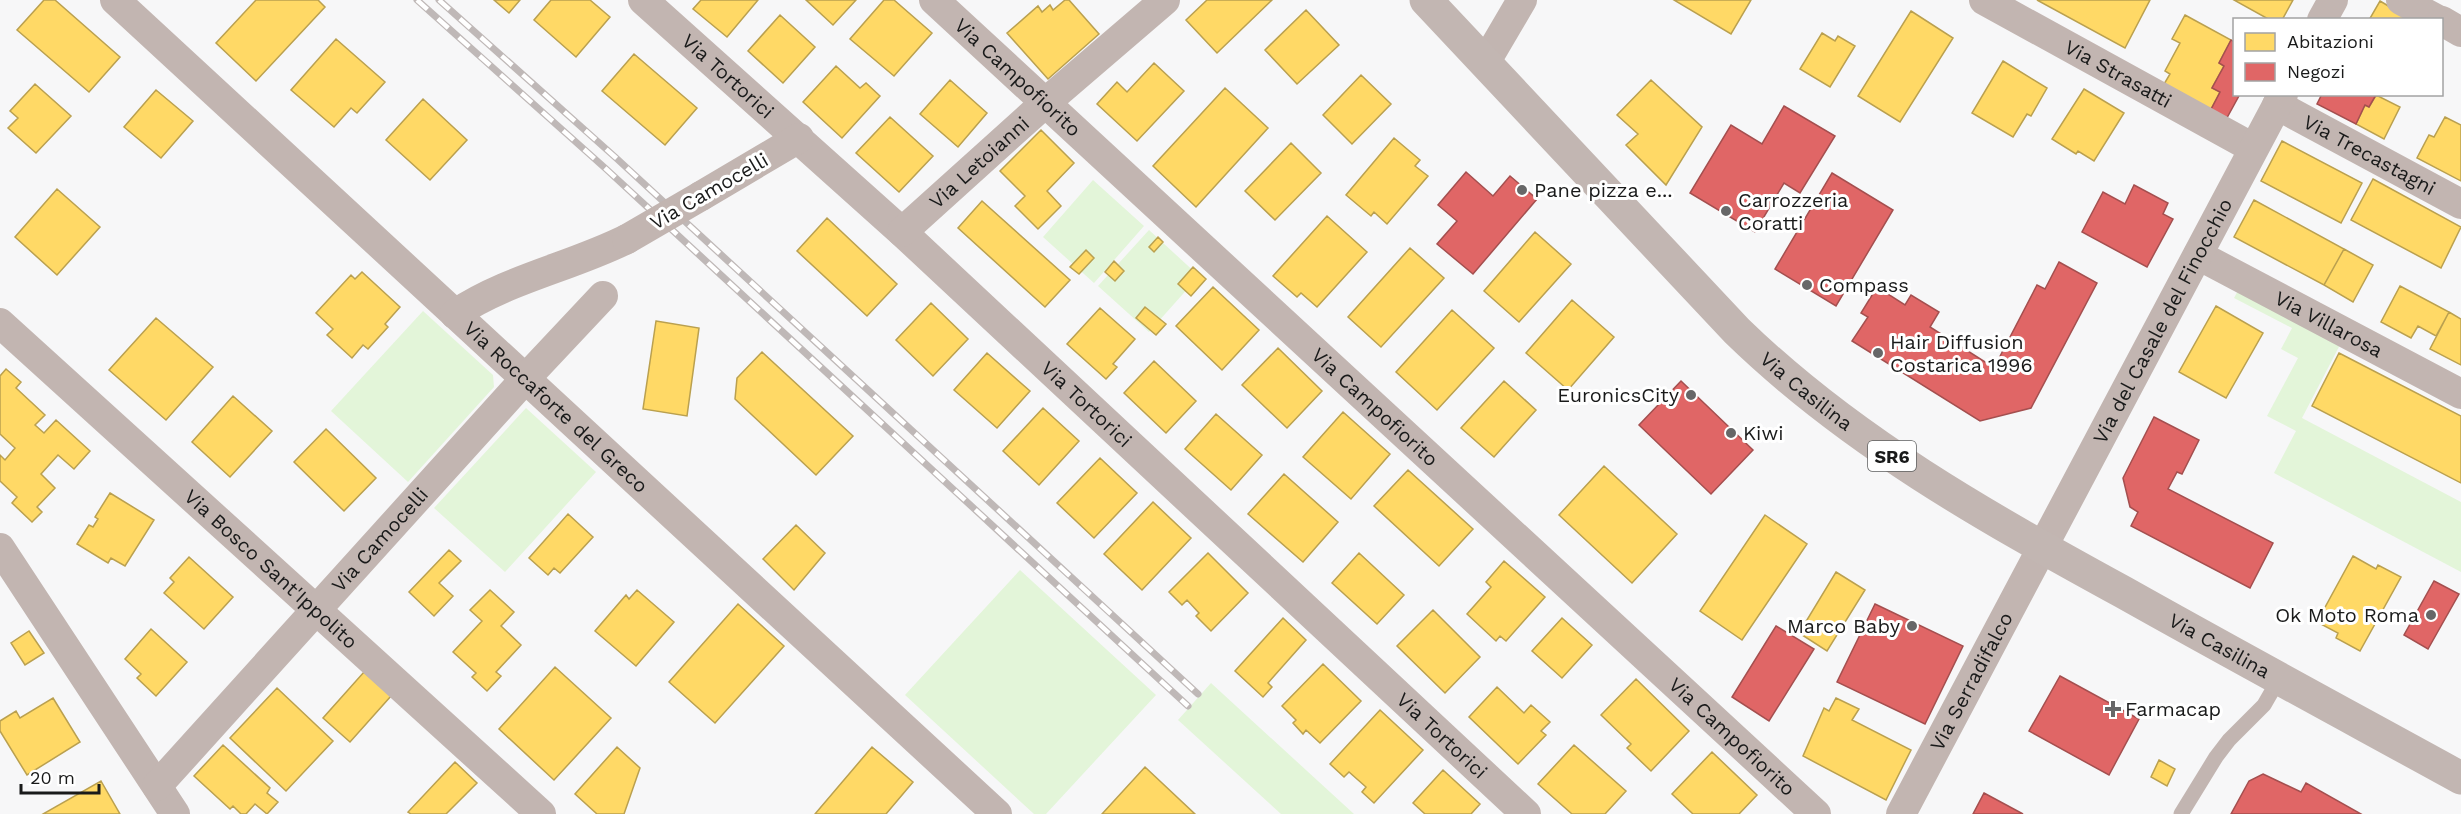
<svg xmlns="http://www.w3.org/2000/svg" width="2461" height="814" font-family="'Work Sans',sans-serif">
  <rect width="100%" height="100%" fill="#f7f7f8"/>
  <path fill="#e3f5d9" d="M1093 180 1144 226 1094 283 1043 237Z
    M1149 230 1199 276 1149 332 1098 286Z
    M2240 287 2342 341 2302 418 2461 502V572L2274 473 2296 431 2267 416 2298 358 2281 349 2292 328 2234 298Z
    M423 311 493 375 494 387 408 482 331 411Z
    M526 408 596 472 505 572 434 508Z
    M1020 570 1156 695 1046 814H1034L905 695Z
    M1211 683 1354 814H1281L1178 720Z"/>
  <path fill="#ffd966" stroke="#baa04f" stroke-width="1.5" d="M44 0H55L120 57 89 92 17 30Z
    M256 0H318L325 7 256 81 216 43Z
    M494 0H520L509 13Z
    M551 0H590L610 17 576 57 534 20Z
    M701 0H758L727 37 693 9Z
    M806 0H856L833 25Z
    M884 0H894L932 33 894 76 850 39Z
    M1065 0H1069L1099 34 1048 79 1007 33 1038 6 1042 12 1050 5 1053 10Z
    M1207 0H1272L1217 53 1186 20Z
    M1674 0H1751L1731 34Z
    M2037 0H2150L2125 48Z
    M2234 0H2293L2282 20H2270Z
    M2380 1 2412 20H2369Z
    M1306 10 1339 45 1297 84 1265 50Z
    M1911 11 1953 38 1900 122 1858 96Z
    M780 15 815 47 783 83 748 51Z
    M2185 15 2231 40 2219 63 2224 66 2212 88 2220 92 2207 117 2160 91 2170 74 2165 71 2180 43 2172 39Z
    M1822 33 1835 41 1838 36 1855 46 1830 87 1800 69Z
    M336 39 385 82 357 113 351 108 334 127 291 90Z
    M634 54 697 108 665 145 602 91Z
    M2003 61 2047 88 2031 116 2027 114 2013 137 1972 113Z
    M1154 63 1184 91 1137 141 1097 104 1117 82 1127 92Z
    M836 66 860 88 866 83 880 96 842 138 803 102Z
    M1361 75 1391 104 1352 144 1323 115Z
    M950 80 987 113 958 147 920 114Z
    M1651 80 1702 127 1666 185 1626 145 1638 134 1617 115Z
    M35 84 71 116 36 153 8 128 18 118 10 111Z
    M1225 88 1268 128 1196 207 1153 166Z
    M2084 89 2124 113 2094 161 2078 151 2076 154 2052 139Z
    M156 90 193 121 161 158 124 127Z
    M2376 95 2400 107 2384 139 2356 124 2365 105 2369 107Z
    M423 99 467 140 430 180 386 140Z
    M890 117 933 156 899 192 856 153Z
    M2445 117 2461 125V181L2417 158 2429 135 2434 137Z
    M1041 130 1074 163 1047 191 1061 206 1038 229 1015 206 1025 196 1000 171Z
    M1394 138 1420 160 1415 166 1428 176 1387 224 1374 212 1371 216 1346 195Z
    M2282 141 2362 183 2341 223 2261 181Z
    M1291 143 1321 173 1275 220 1245 191Z
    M2373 179 2461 227 2441 268 2351 220Z
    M57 189 100 227 57 275 15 237Z
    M2254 200 2344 249 2324 285 2234 237Z
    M982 201 1070 280 1045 307 958 228Z
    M1327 216 1367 252 1317 307 1301 293 1297 297 1273 276Z
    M827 218 897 284 867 316 797 251Z
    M1535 232 1571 264 1519 322 1484 291Z
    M1158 237 1163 242 1154 252 1149 247Z
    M1410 248 1444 278 1381 347 1348 317Z
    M2344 249 2373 265 2353 302 2324 285Z
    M1086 250 1094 258 1079 274 1070 267Z
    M1114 261 1124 271 1115 281 1105 272Z
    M1193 267 1206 279 1191 296 1178 284Z
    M362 272 400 307 385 324 388 327 368 349 363 345 352 358 327 335 333 329 316 313 351 275 355 279Z
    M2400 286 2449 312 2436 336 2418 326 2411 338 2381 322Z
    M1213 287 1259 330 1222 370 1176 326Z
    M1572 300 1614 337 1568 390 1526 353Z
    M931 303 968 339 933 376 896 340Z
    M2216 306 2263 333 2226 398 2179 372Z
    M1145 307 1166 324 1156 335 1136 318Z
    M1100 308 1135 339 1113 364 1117 367 1106 379 1067 344Z
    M1452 310 1494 348 1437 410 1396 372Z
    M2449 312 2461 319V365L2430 349Z
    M156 318 213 367 166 420 109 370Z
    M656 321 699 328 687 416 643 409Z
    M1278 348 1322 391 1287 428 1242 385Z
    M762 352 853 436 816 475 735 399 737 378Z
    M987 353 1030 391 997 428 954 390Z
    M2339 353 2461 416V483L2312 406Z
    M1154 361 1196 401 1166 433 1124 393Z
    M6 369 21 382 16 388 45 415 35 425 44 433 56 420 90 451 74 469 58 455 41 474 55 488 37 507 42 512 32 522 12 503 17 497 0 481V455L5 460 15 448 0 434V376Z
    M1504 381 1536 410 1494 457 1461 428Z
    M233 396 272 431 230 477 192 442Z
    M1043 408 1079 441 1039 485 1003 451Z
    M1343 412 1390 454 1351 499 1303 457Z
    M1216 414 1262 455 1231 490 1185 449Z
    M326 429 376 478 344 511 294 462Z
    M1100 458 1137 493 1094 538 1057 503Z
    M1604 466 1677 534 1632 583 1559 515Z
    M1408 470 1473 529 1439 566 1374 506Z
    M1284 474 1338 522 1303 562 1248 514Z
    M110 493 154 520 125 566 111 558 108 563 77 544 89 525 93 527 98 519 95 517Z
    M1153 502 1191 538 1142 590 1104 554Z
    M568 514 593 537 560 573 554 568 548 575 529 558Z
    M1765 515 1807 544 1742 640 1700 611Z
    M796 525 825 553 794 590 763 559Z
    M449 550 461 561 439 583 453 596 434 616 409 592Z
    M1208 553 1248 593 1211 631 1196 616 1199 613 1187 600 1182 605 1169 592Z
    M1359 553 1404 595 1377 624 1332 583Z
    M2353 556 2376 569 2378 565 2401 577 2360 651 2336 638 2338 633 2317 622Z
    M189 557 233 597 204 629 164 593 174 582 170 578Z
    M1504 561 1545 597 1506 641 1500 636 1496 641 1467 614 1491 587 1486 582Z
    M1836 572 1865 590 1827 651 1799 633Z
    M490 590 514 612 501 626 521 645 496 672 501 676 487 691 472 677 476 673 453 652 482 621 470 610Z
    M637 590 674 622 636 666 595 631 626 595 629 599Z
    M738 604 784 646 715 723 669 682Z
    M1433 610 1480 657 1445 693 1397 646Z
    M1283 618 1306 640 1268 683 1272 687 1263 697 1235 671Z
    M1562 618 1592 645 1562 678 1532 651Z
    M151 629 187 662 156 696 137 678 141 674 125 659Z
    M29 631 44 653 25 665 11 643Z
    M1323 664 1361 701 1320 743 1306 730 1303 734 1293 723 1296 720 1282 706Z
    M555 667 611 718 554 780 499 729Z
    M364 672 391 696 350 742 323 718Z
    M1636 679 1689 731 1651 771 1627 748 1631 744 1601 715Z
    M1497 687 1524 713 1531 705 1550 722 1541 731 1546 735 1518 764 1469 717Z
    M277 688 333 741 286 791 230 738Z
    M53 698 80 742 27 775 0 731V721L16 711 20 718Z
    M1836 698 1859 709 1852 720 1911 750 1886 800 1803 756 1824 708 1829 711Z
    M1380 710 1423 750 1374 803 1362 792 1366 787 1349 772 1344 777 1330 764Z
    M223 745 270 788 267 793 278 802 267 814 255 804 246 814H241L233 806 230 809 194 776Z
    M1574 745 1626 791 1605 814H1572L1538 784Z
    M617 747 640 768 624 814H597L575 794Z
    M872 747 913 782 886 814H815Z
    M1712 752 1757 795 1739 814H1693L1672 794Z
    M2159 760 2175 769 2167 786 2151 777Z
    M455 762 477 783 446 814H411L408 812Z
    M1145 767 1195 814H1102Z
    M1443 770 1480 804 1471 814H1425L1413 803Z
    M101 781 120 814H43Z"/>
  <path fill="#e06666" stroke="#a44f4f" stroke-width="1.5" d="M2231 40 2234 42V94H2240L2223 125 2207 117 2220 92 2212 88 2224 66 2219 63Z
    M2322 94H2376V95L2369 107 2365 105 2356 124 2317 104Z
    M1784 106 1835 136 1800 193 1784 183 1755 232 1690 193 1731 125 1762 144Z
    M1466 172 1493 196 1510 176 1537 199 1473 274 1437 244 1457 221 1438 205Z
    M1832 173 1893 210 1836 306 1775 269Z
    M2134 185 2168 203 2163 214 2173 219 2147 267 2082 232 2103 192 2125 204Z
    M2059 262 2097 283 2031 408 1980 421 1852 341 1868 317 1861 313 1877 287 1905 305 1911 295 1939 312 1930 327 1985 362H1997L2037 285 2045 289Z
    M1681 381 1753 450 1711 494 1639 425Z
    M2154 417 2199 440 2182 474 2177 472 2168 489 2273 543 2250 588 2131 526 2138 512 2130 507 2123 478Z
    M2434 581 2459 594 2428 649 2404 635Z
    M1875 604 1963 646 1925 724 1837 682Z
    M1776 626 1814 649 1769 721 1732 697Z
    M2060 676 2139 719 2109 775 2029 731Z
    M2263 774 2301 792 2306 783 2361 814H2231L2249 781Z
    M1984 793 2023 814H1973Z"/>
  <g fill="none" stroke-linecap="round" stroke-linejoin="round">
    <path stroke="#c2b5b1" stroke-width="15" d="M2181 814 2216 757 2229 740 2264 705 2279 679"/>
    <g stroke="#c2b5b1" stroke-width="30">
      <path id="s1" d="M115 0 997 814"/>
      <path id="s2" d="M643 0 902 232 1526 814"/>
      <path id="s3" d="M934 0 1816 814"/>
      <path id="s4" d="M1984 0 2253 148"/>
      <path d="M2401 0 2438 20"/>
      <path d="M2322 20 2333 0"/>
      <path d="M2442 21 2461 32"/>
      <path d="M1485 63 1522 0"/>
      <path id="s5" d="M2277 105 2461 204"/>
      <path d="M701 196 799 138"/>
      <path id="s6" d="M902 232 1045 103 1165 0"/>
      <path id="s7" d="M2198 255 2461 394"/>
      <path d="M455 314C507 279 571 267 627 239"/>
      <path id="s8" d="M0 323 541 814"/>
      <path d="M0 548 175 814"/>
      <path id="s9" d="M157 786 525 379 603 296"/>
      <path id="s10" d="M1901 814 2283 94"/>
    </g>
    <path stroke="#c2b6b2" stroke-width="33" id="s11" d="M1426 0 1737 331C1850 441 1986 517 2123 592 2235 655 2348 716 2461 778"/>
    <g stroke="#bfb8b7" stroke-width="7">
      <path id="rail" d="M417 0 605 168 1188 706
        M439 0 615 157 1198 694"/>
    </g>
    <use href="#rail" stroke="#fff" stroke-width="4.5" stroke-dasharray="14" stroke-linecap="butt"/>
    <path stroke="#c2b5b1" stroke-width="30" d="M627 239 701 196"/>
  </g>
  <g fill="#676768" stroke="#fff" stroke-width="2">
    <circle cx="1522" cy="190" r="6"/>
    <circle cx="1726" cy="211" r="6"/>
    <circle cx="1807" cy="285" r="6"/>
    <circle cx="1878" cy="353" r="6"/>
    <circle cx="1691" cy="395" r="6"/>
    <circle cx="1731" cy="433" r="6"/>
    <circle cx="2431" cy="615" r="6"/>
    <circle cx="1912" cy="626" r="6"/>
    <path d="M2110 700h6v6h6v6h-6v6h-6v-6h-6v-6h6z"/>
  </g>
  <g text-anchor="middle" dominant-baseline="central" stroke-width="6" stroke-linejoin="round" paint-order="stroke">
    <rect fill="#fff" stroke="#5e5f5f" stroke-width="1.5" x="1868" y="441" width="48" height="30" rx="4.5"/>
    <g font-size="18" font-weight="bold" fill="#191a1a">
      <text x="1892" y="456">SR6</text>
    </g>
    <g font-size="20" fill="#191a1a" stroke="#fff">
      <text stroke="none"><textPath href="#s4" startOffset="153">Via Strasatti</textPath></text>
      <text stroke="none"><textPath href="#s2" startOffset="114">Via Tortorici</textPath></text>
      <text stroke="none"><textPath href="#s3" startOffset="114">Via Campofiorito</textPath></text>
      <text stroke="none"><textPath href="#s5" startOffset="105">Via Trecastagni</textPath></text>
      <text stroke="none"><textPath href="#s6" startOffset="104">Via Letoianni</textPath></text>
      <text transform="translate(709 191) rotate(-30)">Via Camocelli</text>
      <text stroke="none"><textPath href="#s10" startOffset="558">Via del Casale del Finocchio</textPath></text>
      <text stroke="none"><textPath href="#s7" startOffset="148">Via Villarosa</textPath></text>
      <text stroke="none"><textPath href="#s11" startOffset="546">Via Casilina</textPath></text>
      <text stroke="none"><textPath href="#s2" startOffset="600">Via Tortorici</textPath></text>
      <text stroke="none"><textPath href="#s3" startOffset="600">Via Campofiorito</textPath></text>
      <text stroke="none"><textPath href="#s1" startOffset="600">Via Roccaforte del Greco</textPath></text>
      <text stroke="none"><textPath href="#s9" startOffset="332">Via Camocelli</textPath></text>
      <text stroke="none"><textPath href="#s8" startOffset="366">Via Bosco Sant'Ippolito</textPath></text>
      <text stroke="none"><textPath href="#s11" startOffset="1032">Via Casilina</textPath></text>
      <text stroke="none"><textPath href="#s10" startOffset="150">Via Serradifalco</textPath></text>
      <text stroke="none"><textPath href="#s2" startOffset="1086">Via Tortorici</textPath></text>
      <text stroke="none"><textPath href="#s3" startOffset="1086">Via Campofiorito</textPath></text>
    </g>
    <g font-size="20" fill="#191a1a" stroke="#fff" text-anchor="start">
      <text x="1534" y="190">Pane pizza e...</text>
      <text x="1738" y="200">Carrozzeria<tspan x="1738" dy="23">Coratti</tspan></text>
      <text x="1819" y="285">Compass</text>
      <text x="1890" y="342">Hair Diffusion<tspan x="1890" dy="23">Costarica 1996</tspan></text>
      <text x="1679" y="395" text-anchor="end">EuronicsCity</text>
      <text x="1743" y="433">Kiwi</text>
      <text x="2419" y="615" text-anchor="end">Ok Moto Roma</text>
      <text x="1900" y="626" text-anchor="end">Marco Baby</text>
      <text x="2125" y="709">Farmacap</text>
    </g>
  </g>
  <rect x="2233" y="18" width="210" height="78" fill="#ffffff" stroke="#a3a3a3" stroke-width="1.5"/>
  <rect x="2245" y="33" width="30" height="18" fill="#ffd966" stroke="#a3a3a3" stroke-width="1.5"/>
  <text x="2287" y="48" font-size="18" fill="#191a1a">Abitazioni</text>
  <rect x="2245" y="63" width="30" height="18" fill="#e06666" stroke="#a3a3a3" stroke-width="1.5"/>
  <text x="2287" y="78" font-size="18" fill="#191a1a">Negozi</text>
  <path d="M21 784v9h78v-9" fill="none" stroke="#191a1a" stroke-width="3"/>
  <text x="30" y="784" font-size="18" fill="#191a1a" stroke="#ffffff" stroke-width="4.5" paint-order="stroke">20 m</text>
</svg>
